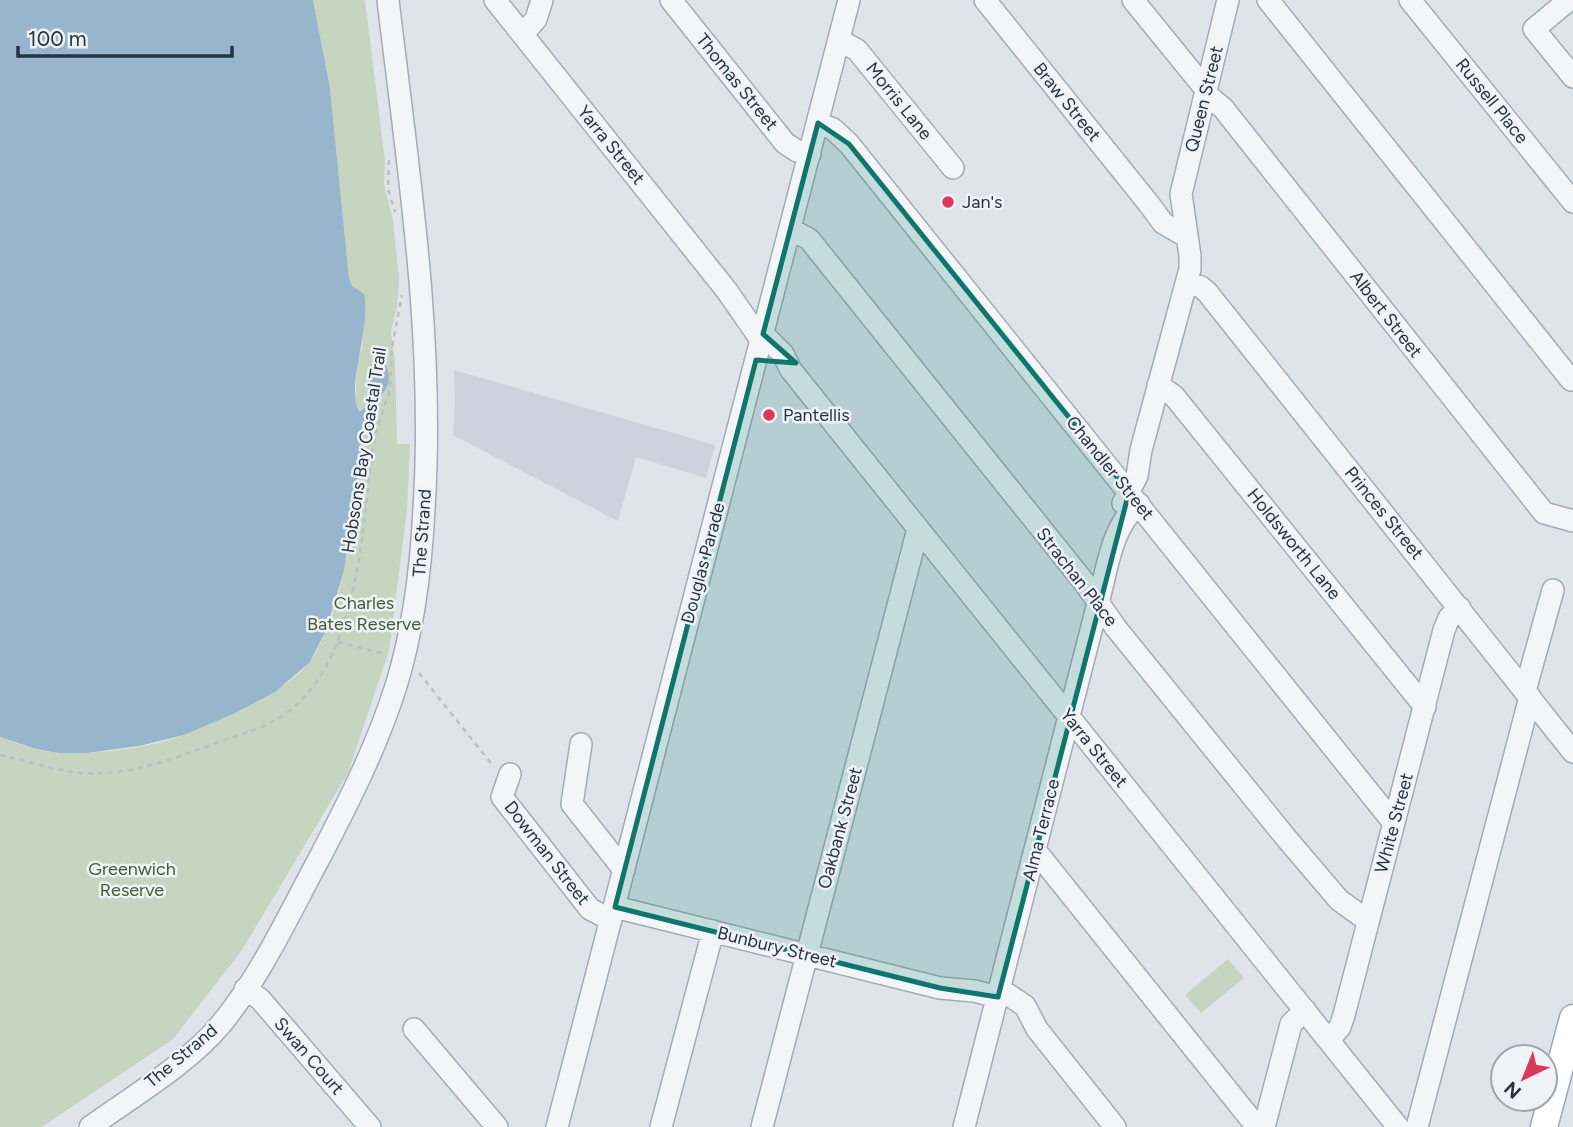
<svg xmlns="http://www.w3.org/2000/svg" width="1573" height="1127" font-family="Figtree,sans-serif">
  <rect width="100%" height="100%" fill="#dfe4ea"/>
  <path fill="#cdd3dc" d="M454 370 715 445 706 478 636 457 618 521 453 435 455 401Z"/>
  <path fill="#c6d5c0" d="M313 0H365L385 161 384 184 393 221 399 279 397 307 391 332 395 361 397 444H410L407 510 389 651 348 773 242 950 173 1039 42 1127H0V737C12 741 23 746 35 749 73 759 150 749 187 734 205 726 222 717 240 709 264 697 293 684 309 662 349 608 356 488 365 421L355 403 358 359 362 348 366 303 352 286 349 278 330 88Z
    M1228 959 1244 978 1201 1013 1185 995Z"/>
  <path fill="#97b5cd" d="M0 0H313L330 88 349 278 352 286 364 294C372 325 344 392 360 412 365 408 372 401 373 395 374 385 361 373 372 364 387 354 392 376 387 387 383 394 370 410 364 417L366 420 344 571 325 633 309 663 275 692 235 713 184 735 139 746 87 753H59L36 749 0 737Z"/>
  <g fill="none" stroke-linecap="round" stroke-linejoin="round">
    <g stroke="#a4abb5" stroke-width="24">
      <path id="minor" d="M495 0 727 291 761 340
        M671 0 785 143 797 151 810 154
        M985 0 1149 204 1163 223 1187 237
        M1133 0 1207 91
        M1268 0 1571 380 1573 379
        M1410 0 1573 202
        M1569 0 1534 29 1573 77
        M523 34 536 19 542 0
        M839 40 857 50 953 168
        M1206 94 1223 108 1544 513 1573 521
        M818 123 833 129 849 144 1393 822
        M790 229 809 239 1084 582 1116 628 1287 839 1339 900 1368 921
        M1187 282 1201 287 1207 292 1573 752
        M763 334 783 354 791 370 1398 1127
        M1158 385 1174 396 1425 707
        M1123 503 1137 476 1141 450 1190 269V256L1181 194 1228 0
        M1525 691 1553 590
        M581 744 572 804 624 870
        M510 774 502 797 590 909 611 920
        M1035 850 1257 1127
        M615 907 940 988 974 991 998 997
        M245 989 260 999 370 1127
        M1000 989 1025 1006 1037 1029 1115 1127
        M414 1029 497 1127
        M1329 1040 1340 1027 1344 1015 1444 630 1449 618 1460 608
        M90 1127C133 1096 188 1064 222 1023 262 974 290 912 320 857 349 801 377 746 396 686 414 628 421 569 424 509 435 338 408 169 388 0
        M557 1127 849 0
        M661 1127 713 931
        M762 1127 918 529
        M964 1127 1098 603C1107 571 1111 526 1139 504
        M1264 1127 1291 1024 1305 1010
        M1417 1127 1530 697"/>
    </g>
    <g stroke="#9ea9b7" stroke-width="29">
      <path id="major" d="M1544 1127 1573 1018"/>
    </g>
    <path stroke="#babfc5" stroke-width="2.5" stroke-dasharray="5 5" stroke-linecap="butt" d="M389 160 388 189 395 212
      M338 642 385 654
      M419 673 494 767
      M0 755C27 761 55 771 84 773 125 776 170 760 208 746 233 736 259 731 282 716 357 668 363 530 372 451L376 431 390 390 392 347 402 295"/>
    <use href="#minor" stroke="#f3f5f8" stroke-width="21"/>
    <use href="#major" stroke="#fff" stroke-width="26"/>
  </g>
  <path fill="#0f766e" fill-opacity="0.2" stroke="#0f766e" stroke-width="5" stroke-linejoin="round" d="M818 123 849 144 1129 492 998 997 940 988 615 907 756 360 796 363 763 334Z"/>
  <g fill="#da395c" stroke="#eff3f7" stroke-width="2.5">
    <circle cx="948" cy="202" r="7"/>
    <circle cx="769" cy="415" r="7"/>
  </g>
  <g text-anchor="middle" dominant-baseline="central" stroke-width="5" stroke-linejoin="round" paint-order="stroke">
    <g font-size="18" fill="#273343" stroke="#eff3f7">
      <text transform="translate(737 82) rotate(51)">Thomas Street</text>
      <text transform="translate(1204 99) rotate(-76)">Queen Street</text>
      <text transform="translate(899 101) rotate(51)">Morris Lane</text>
      <text transform="translate(1492 101) rotate(51)">Russell Place</text>
      <text transform="translate(1067 102) rotate(51)">Braw Street</text>
      <text transform="translate(611 145) rotate(51)">Yarra Street</text>
      <text transform="translate(1386 314) rotate(52)">Albert Street</text>
      <text transform="translate(364 450) rotate(-81)">Hobsons Bay Coastal Trail</text>
      <text transform="translate(1110 468) rotate(51)">Chandler Street</text>
      <text transform="translate(1384 513) rotate(51)">Princes Street</text>
      <text transform="translate(422 533) rotate(-86)">The Strand</text>
      <text transform="translate(1294 544) rotate(51)">Holdsworth Lane</text>
      <text transform="translate(703 563) rotate(-75)">Douglas Parade</text>
      <text transform="translate(1077 577) rotate(52)">Strachan Place</text>
      <text transform="translate(1094 748) rotate(51)">Yarra Street</text>
      <text transform="translate(1394 823) rotate(-75)">White Street</text>
      <text transform="translate(840 828) rotate(-75)">Oakbank Street</text>
      <text transform="translate(1041 830) rotate(-76)">Alma Terrace</text>
      <text transform="translate(547 853) rotate(52)">Dowman Street</text>
      <text transform="translate(777 947) rotate(14)">Bunbury Street</text>
      <text transform="translate(181 1056) rotate(-40)">The Strand</text>
      <text transform="translate(309 1056) rotate(49)">Swan Court</text>
    </g>
    <g font-size="18" fill="#273343" stroke="#eff3f7" text-anchor="start">
      <text x="962" y="202">Jan's</text>
      <text x="783" y="415">Pantellis</text>
    </g>
    <g font-size="18" fill="#3e6033" stroke="#eff3f7">
      <text x="364" y="603">Charles<tspan x="364" dy="21">Bates Reserve</tspan></text>
      <text x="132" y="869">Greenwich<tspan x="132" dy="21">Reserve</tspan></text>
    </g>
  </g>
  <g transform="translate(1524 1078) rotate(223)"><circle r="33" fill="#eff3f7" stroke="#9fa6af" stroke-width="2"/>
  <path d="M0-5L12 26L0 18L-12 26Z" fill="#da395c"/>
  <text y="-10" font-size="19" font-weight="bold" text-anchor="middle" fill="#273343">N</text>
  </g>
  <path d="M18 46v10h214v-10" fill="none" stroke="#273343" stroke-width="3.5"/>
  <text x="28" y="46" font-size="21" fill="#273343" stroke="#eff3f7" stroke-width="5" paint-order="stroke">100 m</text>
</svg>
